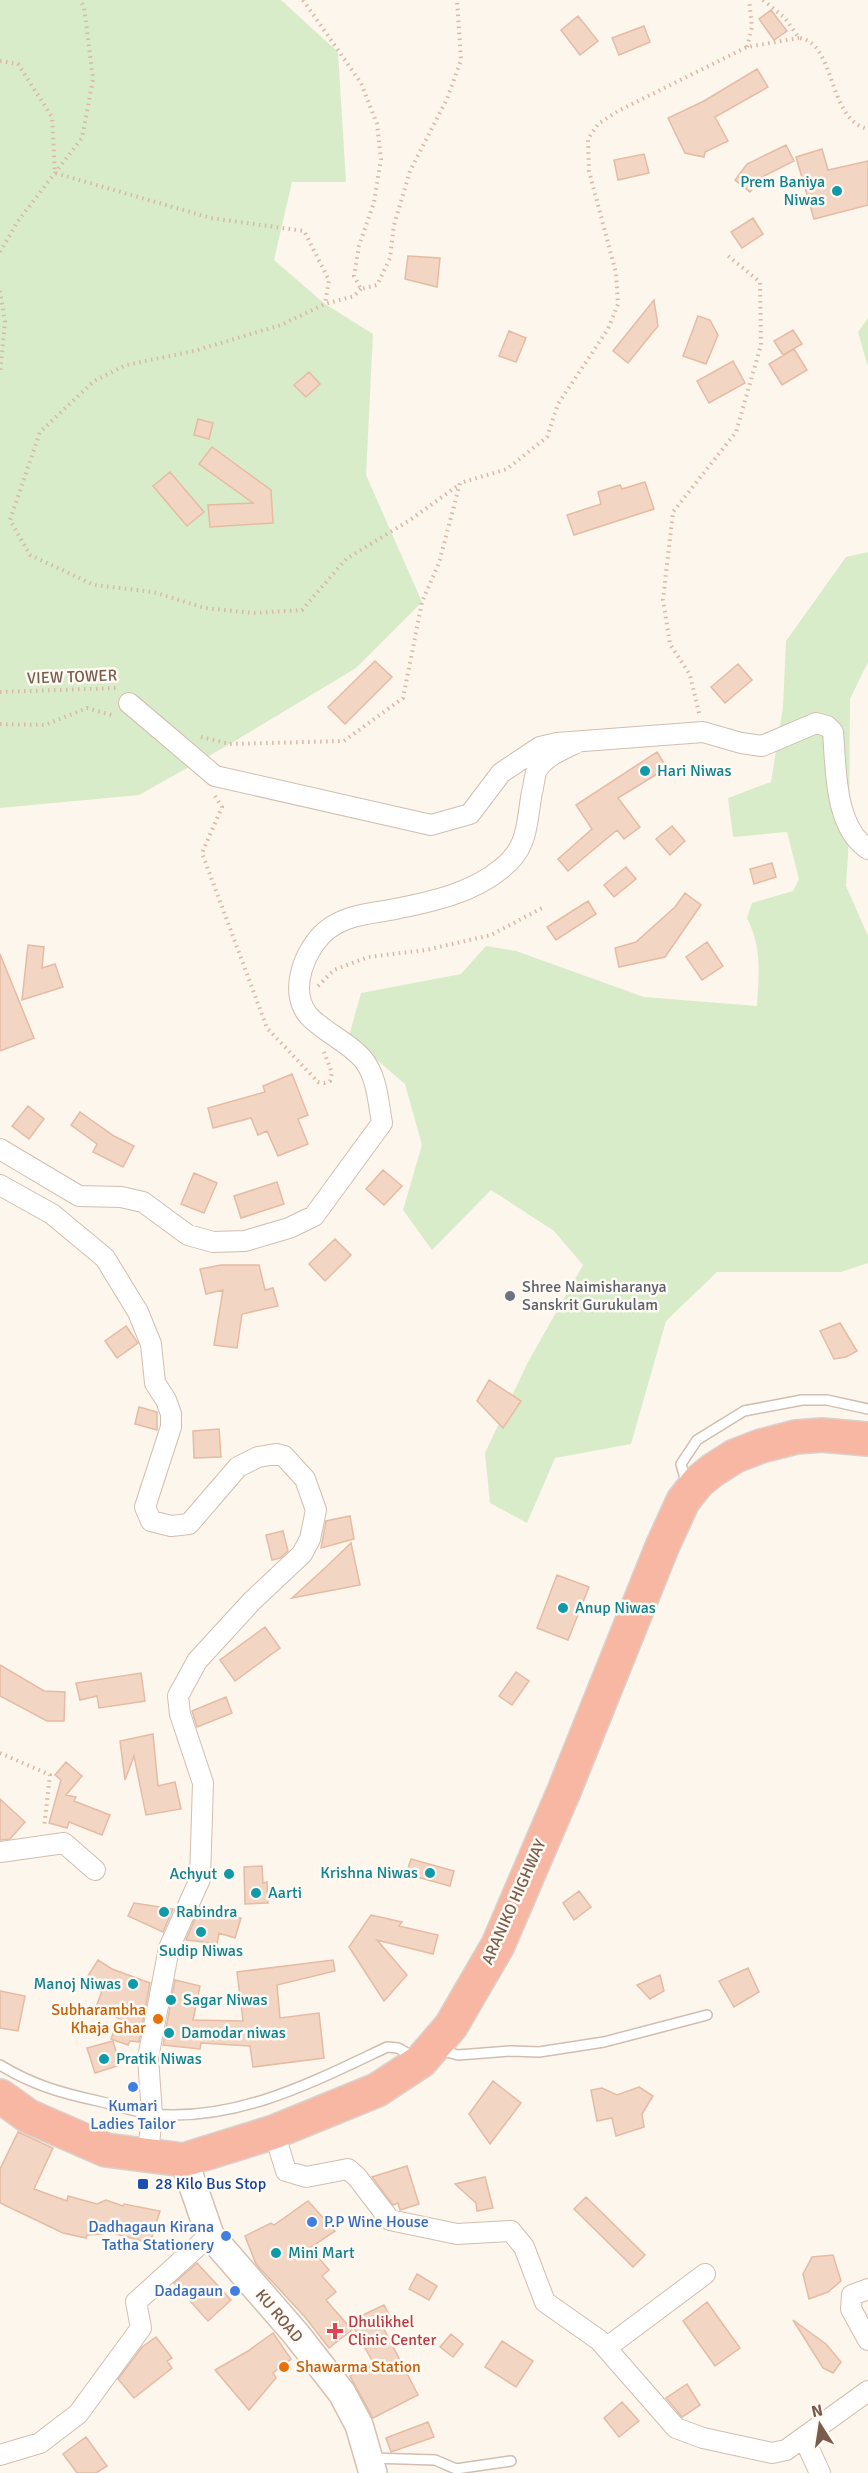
<svg xmlns="http://www.w3.org/2000/svg" width="868" height="2473" font-family="Signika,sans-serif">
  <rect width="100%" height="100%" fill="#fdf6ec"/>
  <path fill="#d8ecc9" d="M0 0H281L338 52 346 182H292L274 260 325 304 373 334 366 475 422 602 356 668 230 744 139 795 0 808Z
    M868 318V367L858 332Z
    M868 552V662L850 699 849 838 846 886 868 936V1263L841 1272H717L666 1321 631 1444 555 1458 527 1523 490 1503 485 1453 528 1362 583 1265 554 1231 491 1190 432 1250 403 1210 422 1145 405 1084 349 1036 361 993 461 974 486 946 516 951 644 997 757 1006C759 973 762 948 747 918L752 903 793 891 799 879 787 832 733 837 728 798 771 782 783 707 786 641 846 557Z"/>
  <path fill="#f3d5c3" stroke="#e6bba3" stroke-width="1.5" d="M771 10 787 31 774 40 759 19Z
    M578 16 598 41 580 55 561 30Z
    M644 26 650 42 619 55 612 38Z
    M757 69 768 87 715 117 728 141 705 152 704 157 685 153 668 118 704 101Z
    M786 145 794 161 762 177 750 192 735 180 747 164Z
    M822 149 828 170 868 161V205L814 219 796 157Z
    M644 154 649 173 618 180 614 160Z
    M753 218 763 234 742 248 731 232Z
    M408 256 440 258 437 287 405 279Z
    M654 300 658 326 628 363 613 351Z
    M698 316 710 320 718 335 706 364 683 356Z
    M793 330 802 344 783 355 774 341Z
    M509 331 526 338 516 362 499 356Z
    M794 349 807 370 782 385 769 364Z
    M733 361 745 383 709 403 697 381Z
    M309 372 320 384 306 397 294 385Z
    M198 419 213 423 209 439 194 435Z
    M212 447 271 490 273 523 210 527 208 505 253 503 199 464Z
    M170 472 204 512 187 526 153 486Z
    M645 482 654 509 574 535 567 515 601 504 598 492 620 485 622 489Z
    M375 661 392 677 345 724 328 707Z
    M738 664 752 680 725 703 711 687Z
    M657 752 667 768 618 798 640 827 624 839 617 830 568 871 558 859 592 829 576 805Z
    M672 826 685 841 670 855 656 839Z
    M772 863 776 877 754 884 750 869Z
    M626 867 636 879 614 897 604 885Z
    M685 893 701 905 665 957 619 967 615 948 636 942 675 907Z
    M588 901 596 914 556 940 547 927Z
    M707 942 723 966 702 980 686 957Z
    M28 945 44 947 42 968 55 964 63 987 22 1000Z
    M0 954 34 1038 0 1051Z
    M292 1074 308 1115 298 1119 308 1144 278 1156 267 1131 258 1135 251 1118 213 1128 208 1108 265 1092 263 1086Z
    M28 1106 44 1119 29 1139 12 1126Z
    M80 1112 114 1136 134 1146 123 1167 93 1152 97 1144 71 1125Z
    M383 1170 402 1186 384 1205 366 1189Z
    M194 1173 217 1183 204 1213 181 1204Z
    M277 1182 284 1204 241 1218 234 1196Z
    M335 1239 351 1255 325 1281 309 1264Z
    M221 1265H259L265 1290 273 1288 278 1306 242 1314 237 1348 214 1345 223 1290 206 1294 200 1269Z
    M840 1323 857 1351 846 1357 834 1359 820 1331Z
    M126 1326 138 1343 117 1358 105 1341Z
    M489 1380 521 1401 503 1428 477 1401Z
    M139 1407 157 1412V1430L135 1424Z
    M219 1429 221 1457 194 1458 193 1431Z
    M350 1516 354 1539 321 1548 326 1521Z
    M283 1531 288 1551 280 1558 272 1560 266 1535Z
    M351 1543 360 1585 292 1598 326 1567Z
    M557 1575 589 1587 568 1640 537 1628Z
    M265 1627 280 1648 235 1681 220 1660Z
    M0 1665 44 1691 65 1692 64 1721H47L0 1696Z
    M516 1672 529 1681 512 1705 499 1696Z
    M141 1673 145 1701 99 1708 97 1696 80 1700 76 1683Z
    M226 1697 232 1713 197 1727 192 1711Z
    M153 1734 158 1786 175 1782 181 1809 146 1815 134 1756 125 1780 120 1741Z
    M66 1762 82 1776 66 1795 76 1797 74 1801 110 1815 102 1835 69 1822 67 1828 49 1823 61 1780 55 1775Z
    M0 1799 25 1822 10 1839 0 1840Z
    M411 1859 454 1871 450 1886 406 1874Z
    M262 1866 263 1883 267 1882 268 1903 245 1904 244 1867Z
    M579 1891 591 1907 574 1920 563 1903Z
    M134 1903 173 1909 163 1932 128 1916Z
    M198 1912 215 1918V1914L241 1918 235 1938 219 1933 217 1944 186 1940Z
    M371 1915 402 1922 399 1926 438 1935 433 1954 377 1940 407 1975 384 2001 349 1947Z
    M98 1960 112 1969 150 1983 139 2042 130 2041 128 2045 111 2039 119 2018 95 2010 104 1985 88 1976Z
    M333 1960 335 1971 277 1985 280 2018 319 2013 324 2058 253 2067 250 2046 201 2043 200 2049 163 2045 175 1980 200 1986 193 2020 243 2021 237 1972Z
    M748 1968 759 1992 734 2007 719 1981Z
    M660 1975 664 1991 650 1999 637 1985Z
    M0 1991 25 1996 18 2031 0 2028Z
    M113 2041 120 2065 95 2073 87 2048Z
    M493 2081 521 2103 490 2144 469 2114Z
    M639 2087 653 2096 642 2114 644 2127 616 2136 612 2118 597 2121 591 2090 602 2088 617 2095Z
    M18 2132 53 2148 34 2189 67 2201 68 2196 97 2204 106 2200 123 2206 124 2204 160 2211 150 2243 105 2231 103 2234 87 2235 86 2238 63 2233 0 2203V2169Z
    M407 2166 419 2204 400 2210 398 2203 393 2205 372 2177Z
    M485 2177 493 2208 477 2211 476 2203 455 2184Z
    M586 2197 645 2255 633 2267 574 2209Z
    M308 2201 335 2231 310 2248 329 2270 322 2276 336 2292 326 2300 352 2330 329 2348 305 2317 256 2264 245 2236 271 2223 274 2225Z
    M833 2255 841 2281 828 2292 809 2299 803 2274 812 2257Z
    M197 2263 231 2300 208 2321 174 2283Z
    M417 2274 437 2286 429 2300 409 2289Z
    M707 2302 740 2348 715 2366 683 2321Z
    M384 2305 394 2324 384 2329 418 2395 373 2418 350 2376 374 2364 350 2321Z
    M793 2320 826 2344 841 2362 833 2373 823 2368Z
    M273 2333 291 2359 273 2373 276 2378 249 2410 215 2370 248 2351Z
    M451 2334 463 2344 453 2357 440 2347Z
    M156 2337 172 2358 167 2361 172 2368 134 2398 118 2379 142 2347Z
    M502 2341 533 2361 516 2387 485 2367Z
    M687 2384 700 2405 682 2417 666 2398Z
    M622 2402 639 2421 619 2437 604 2418Z
    M428 2422 434 2437 391 2452 386 2438Z
    M86 2437 107 2466 96 2473H77L63 2454Z"/>
  <g fill="none" stroke-linecap="round" stroke-linejoin="round">
    <g stroke="#d1beb0" stroke-width="12">
      <path id="lane" d="M687 1485 681 1464 697 1440 744 1411 802 1400H827L868 1409
        M439 2050 458 2055 511 2051 539 2052 604 2042 707 2015
        M0 2065C33 2085 61 2093 98 2101 116 2105 134 2112 152 2114 237 2122 313 2082 387 2047L398 2048 414 2057
        M372 2458 435 2460 456 2469 511 2461"/>
    </g>
    <g stroke="#d1beb0" stroke-width="22">
      <path id="street" d="M129 703 215 776 431 825 470 814 501 773 540 747 557 743 703 732 741 743 762 746 816 723 827 726 833 732C836 767 834 827 868 849
        M0 1149 79 1196 121 1197 143 1202 188 1235 213 1242 245 1241 289 1228 314 1216 382 1123C378 1101 377 1075 362 1058 347 1041 323 1032 308 1015 288 990 305 948 327 930 347 914 371 914 395 909 431 902 472 893 501 869 529 847 526 825 532 792 534 786 534 776 537 770 545 756 564 749 578 742
        M0 1185 52 1214 105 1258 138 1312 151 1344 155 1383 166 1400 171 1414V1427L145 1507 151 1521 171 1526 189 1524 238 1467 258 1457 276 1454 284 1456 305 1479 316 1510 310 1539 302 1554 252 1601 197 1661 178 1696 180 1714 203 1783 200 1879 169 1948 148 2058 152 2114 148 2154
        M0 1852 64 1843 95 1870
        M274 2132 286 2171 306 2177 348 2169 357 2177 390 2220 457 2234 511 2231 524 2247 545 2302 599 2340 676 2428 703 2438 772 2453 786 2450 868 2391
        M868 2289 852 2295 851 2309 868 2340
        M606 2348 705 2274
        M804 2438 820 2473
        M0 2455 40 2443 78 2414 141 2328 136 2302 210 2235"/>
    </g>
    <g stroke="#d6c0b0" stroke-width="30">
      <path id="secondary" d="M184 2160 210 2235 296 2334 342 2393 359 2425 373 2473"/>
    </g>
    <g stroke="#dad1cd" stroke-width="36">
      <path id="highway" d="M0 2096 28 2116 106 2150 184 2160 274 2132 377 2090 421 2061 451 2026 498 1945 564 1791 662 1547 683 1501 698 1482 713 1470 735 1456 761 1446 796 1437 822 1435 868 1439"/>
    </g>
    <path stroke="#d9b8a5" stroke-width="4" stroke-dasharray="1.5 4.5" stroke-linecap="butt" d="M303 0 361 83 377 124 381 159 374 202 359 246 354 276 361 289 377 285 390 258 394 225 410 171 447 99 461 60 457 0
      M763 0 785 18 799 38C836 42 827 120 868 129
      M747 47 752 27 749 0
      M0 61 18 64 52 117 55 173 211 218 304 231 329 280 325 304
      M0 252 18 221 82 138 93 79 84 7 80 0
      M361 289 354 296 325 304 281 325 194 351 126 365 94 381 40 432 10 520 30 555 94 585 153 592 205 608 253 613 302 610 346 559 410 520 460 484
      M0 291 5 322 0 374
      M0 692 116 688
      M699 713 690 675 670 644 663 600 673 512 736 432 761 345 760 282 727 255
      M0 724 45 725 87 708 115 716
      M201 737 230 744 344 741 403 698 422 602 439 563 460 483 507 469 547 437 558 404 608 329 618 304 616 273 589 171 588 139 598 124 618 111 747 47 799 38
      M215 796 222 807 202 853 267 1028 318 1082 324 1083 330 1081 332 1073 324 1052
      M318 986 334 970 368 957 426 950 491 935 542 908
      M0 1753 50 1775 44 1828"/>
    <use href="#lane" stroke="#fff" stroke-width="9"/>
    <use href="#street" stroke="#fff" stroke-width="20"/>
    <use href="#secondary" stroke="#fff" stroke-width="27"/>
    <use href="#highway" stroke="#f7b7a3" stroke-width="33"/>
  </g>
  <g fill="#0f9aa8" stroke="#fffaf3" stroke-width="2">
    <circle cx="837" cy="191" r="6"/>
    <circle cx="645" cy="771" r="6"/>
    <circle cx="563" cy="1608" r="6"/>
    <circle cx="430" cy="1873" r="6"/>
    <circle cx="229" cy="1874" r="6"/>
    <circle cx="256" cy="1893" r="6"/>
    <circle cx="164" cy="1912" r="6"/>
    <circle cx="201" cy="1932" r="6"/>
    <circle cx="133" cy="1984" r="6"/>
    <circle cx="171" cy="2000" r="6"/>
    <circle cx="169" cy="2033" r="6"/>
    <circle cx="104" cy="2059" r="6"/>
    <circle cx="276" cy="2253" r="6"/>
  </g>
  <circle fill="#6b7280" stroke="#fffaf3" stroke-width="2" cx="510" cy="1296" r="6"/>
  <g fill="#e8710a" stroke="#fffaf3" stroke-width="2">
    <circle cx="158" cy="2019" r="6"/>
    <circle cx="284" cy="2367" r="6"/>
  </g>
  <g fill="#3f7fe0" stroke="#fffaf3" stroke-width="2">
    <circle cx="133" cy="2087" r="6"/>
    <circle cx="312" cy="2222" r="6"/>
    <circle cx="226" cy="2236" r="6"/>
    <circle cx="235" cy="2291" r="6"/>
  </g>
  <rect fill="#1a4fb4" stroke="#fffaf3" stroke-width="2" x="137" y="2178" width="12" height="12" rx="3"/>
  <path fill="#e0444e" stroke="#fffaf3" stroke-width="2" d="M332 2322h6v6h6v6h-6v6h-6v-6h-6v-6h6z"/>
  <g text-anchor="middle" dominant-baseline="central" stroke-width="5" stroke-linejoin="round" paint-order="stroke">
    <g font-size="16" fill="#0d838f" stroke="#fffaf3" text-anchor="start">
      <text x="825" y="182" text-anchor="end">Prem Baniya<tspan x="825" dy="18">Niwas</tspan></text>
      <text x="657" y="771">Hari Niwas</text>
      <text x="575" y="1608">Anup Niwas</text>
      <text x="418" y="1873" text-anchor="end">Krishna Niwas</text>
      <text x="217" y="1874" text-anchor="end">Achyut</text>
      <text x="268" y="1893">Aarti</text>
      <text x="176" y="1912">Rabindra</text>
      <text x="201" y="1951" text-anchor="middle">Sudip Niwas</text>
      <text x="121" y="1984" text-anchor="end">Manoj Niwas</text>
      <text x="183" y="2000">Sagar Niwas</text>
      <text x="181" y="2033">Damodar niwas</text>
      <text x="116" y="2059">Pratik Niwas</text>
      <text x="288" y="2253">Mini Mart</text>
    </g>
    <g font-size="16" fill="#7a5c4d" stroke="#fffaf3">
      <text transform="translate(72 677) rotate(-2)">VIEW TOWER</text>
      <text transform="translate(514 1902) rotate(-66)">ARANIKO HIGHWAY</text>
      <text transform="translate(279 2316) rotate(50)">KU ROAD</text>
    </g>
    <g font-size="16" fill="#5b616d" stroke="#fffaf3" text-anchor="start">
      <text x="522" y="1287">Shree Naimisharanya<tspan x="522" dy="18">Sanskrit Gurukulam</tspan></text>
    </g>
    <g font-size="16" fill="#c56008" stroke="#fffaf3" text-anchor="end">
      <text x="146" y="2010">Subharambha<tspan x="146" dy="18">Khaja Ghar</tspan></text>
      <text x="296" y="2367" text-anchor="start">Shawarma Station</text>
    </g>
    <g font-size="16" fill="#366cbe" stroke="#fffaf3" text-anchor="end">
      <text x="133" y="2106" text-anchor="middle">Kumari<tspan x="133" dy="18">Ladies Tailor</tspan></text>
      <text x="324" y="2222" text-anchor="start">P.P Wine House</text>
      <text x="214" y="2227">Dadhagaun Kirana<tspan x="214" dy="18">Tatha Stationery</tspan></text>
      <text x="223" y="2291">Dadagaun</text>
    </g>
    <g font-size="16" fill="#164399" stroke="#fffaf3" text-anchor="start">
      <text x="155" y="2184">28 Kilo Bus Stop</text>
    </g>
    <g font-size="16" fill="#be3a42" stroke="#fffaf3" text-anchor="start">
      <text x="348" y="2322">Dhulikhel<tspan x="348" dy="18">Clinic Center</tspan></text>
    </g>
  </g>
  <g transform="translate(820 2425) rotate(348)" stroke="#fffaf3" stroke-width="4.5" paint-order="stroke">
  <path d="M0-4.5L10 22L0 15L-10 22Z" fill="#7a5c4d"/>
  <text y="-9" font-size="16" font-weight="bold" text-anchor="middle" fill="#7a5c4d">N</text>
  </g>
</svg>
